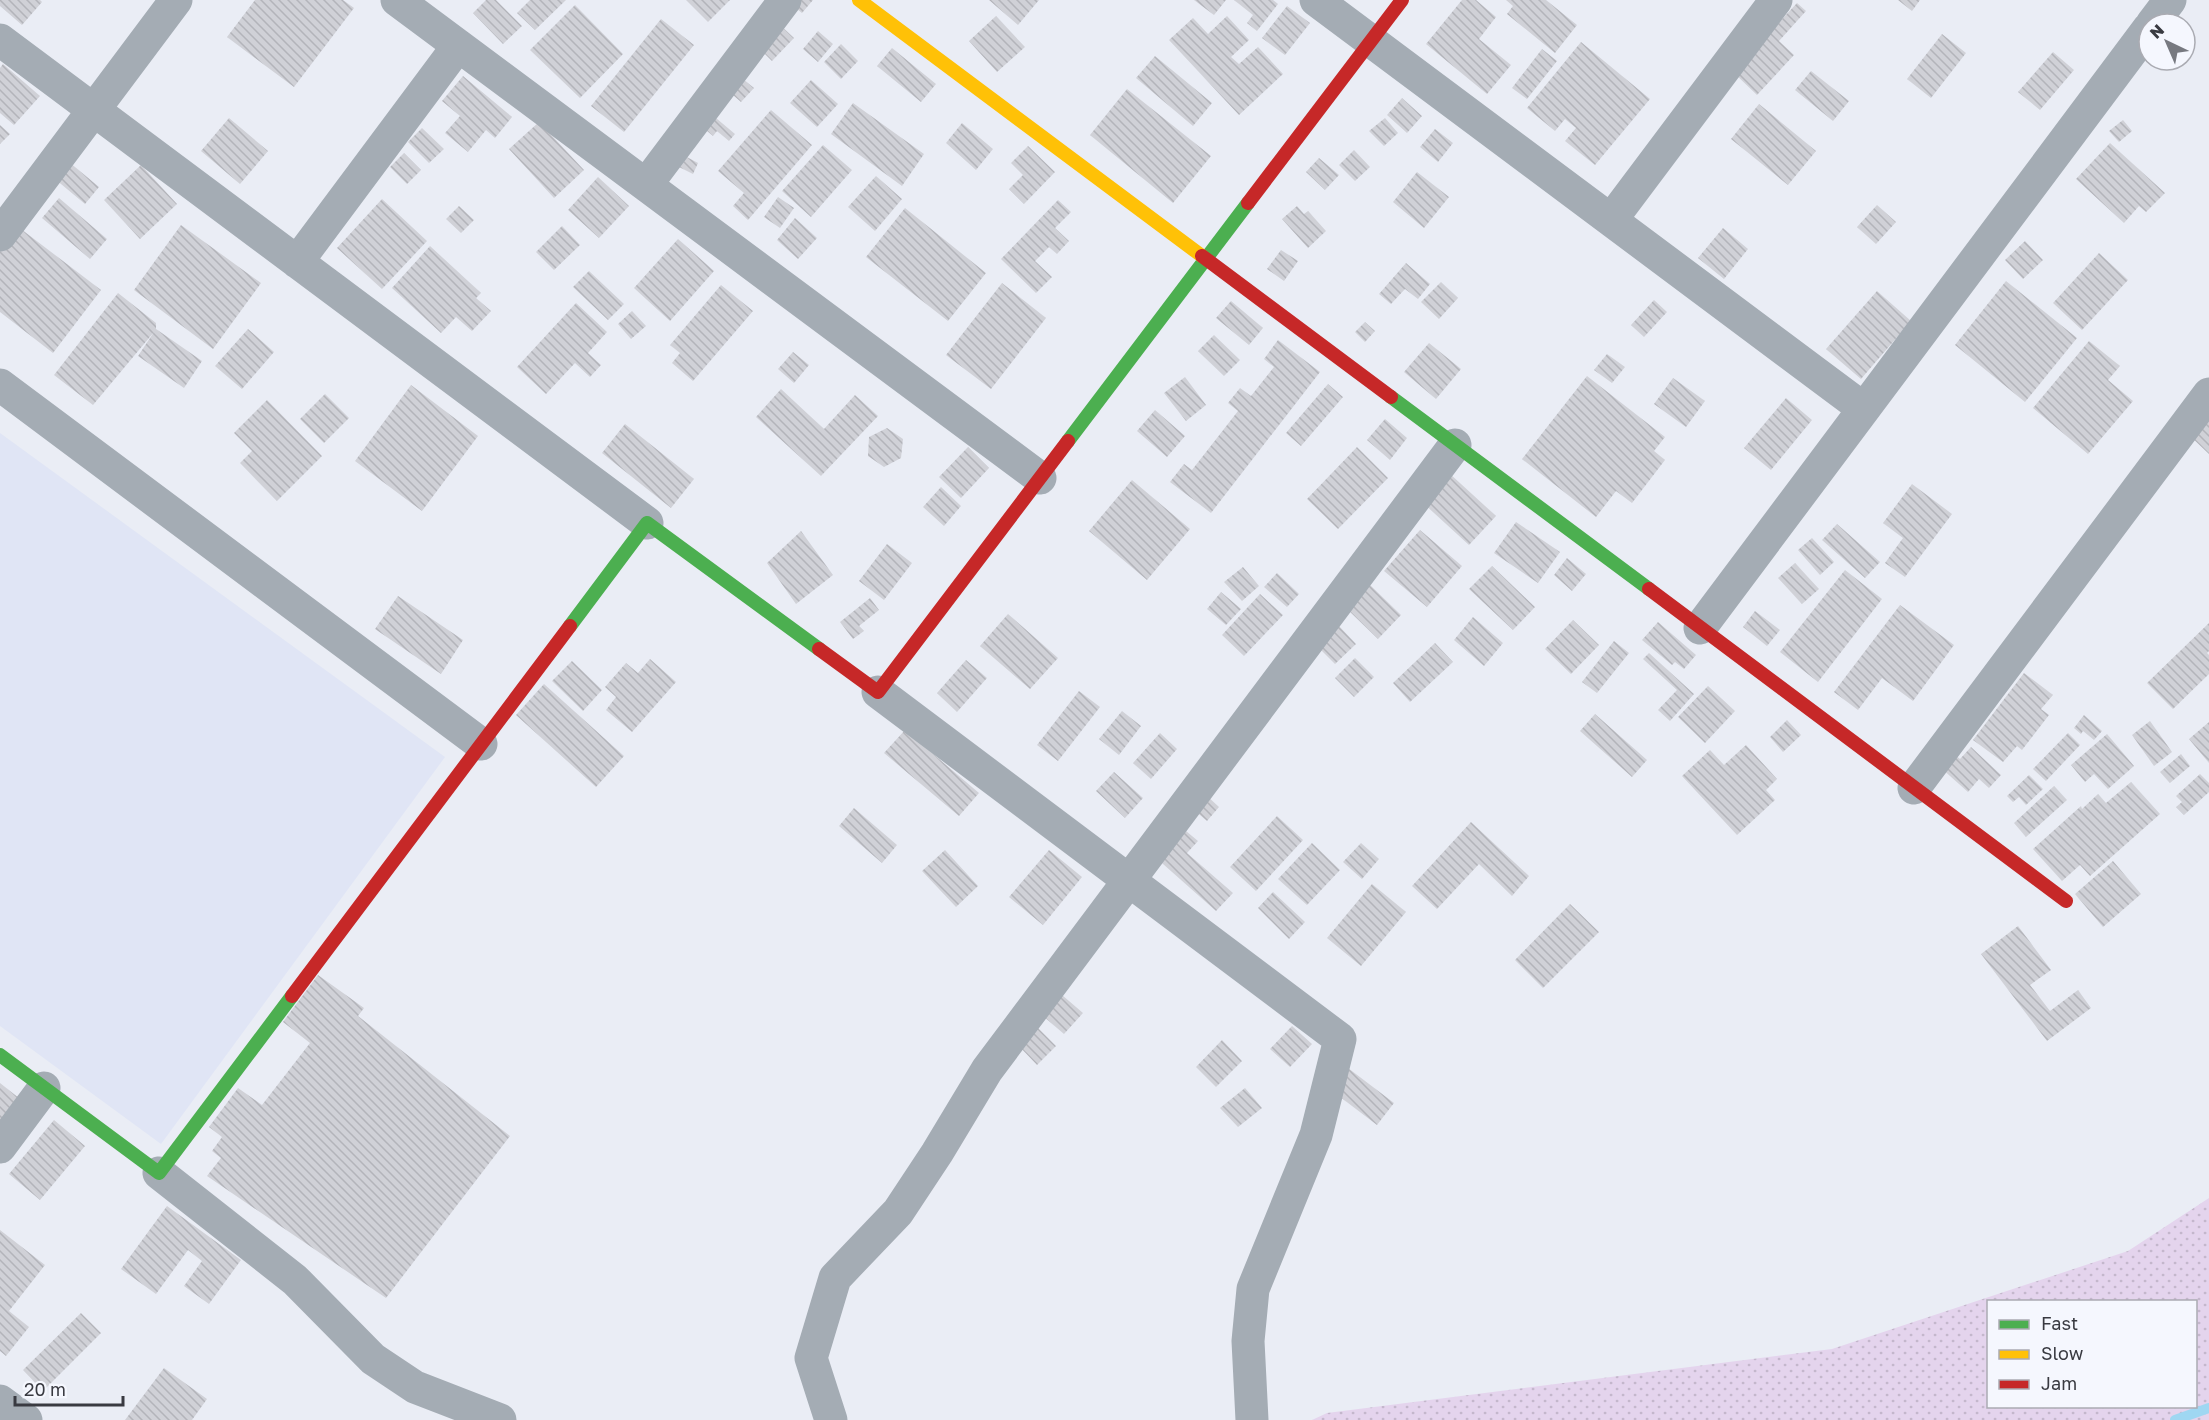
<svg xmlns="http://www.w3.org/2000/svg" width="2209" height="1420" font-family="'Golos Text',sans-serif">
  <defs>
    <pattern id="grass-dots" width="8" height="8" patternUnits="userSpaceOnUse" patternTransform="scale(1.5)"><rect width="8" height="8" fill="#e4d4ed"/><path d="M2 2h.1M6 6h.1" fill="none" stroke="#c4b7cc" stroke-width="1.8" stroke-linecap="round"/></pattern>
    <pattern id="building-back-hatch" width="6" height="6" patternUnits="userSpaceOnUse" patternTransform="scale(1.5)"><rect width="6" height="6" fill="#d0d1d7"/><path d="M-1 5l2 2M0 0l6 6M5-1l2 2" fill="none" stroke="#b3b4ba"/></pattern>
  </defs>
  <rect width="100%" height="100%" fill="#eaedf5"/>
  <path fill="#e0e5f5" d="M0 433 445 757 161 1144 0 1026Z"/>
  <path fill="url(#grass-dots)" fill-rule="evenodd" d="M2209 1198V1420H1312L1327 1413 1832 1349 2128 1251ZM1988 1302H2196V1406H1988Z"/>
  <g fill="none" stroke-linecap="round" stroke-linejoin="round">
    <path stroke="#9fd7f2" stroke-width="10" d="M2175 1420 2209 1408"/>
  </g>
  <path fill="url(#building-back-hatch)" d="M0 0H40L42 2 22 25 0 6Z
    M255 0H343L354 8 294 87 227 37Z
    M486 0H496L522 26 503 44 473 13Z
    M530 0H566L535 30 517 13Z
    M686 0H730L708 22Z
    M790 0H813L802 13 788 2Z
    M989 0H1039L1018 25Z
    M1194 0H1226L1214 15Z
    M1234 0H1273L1278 4 1257 31 1247 23 1253 15Z
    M1462 0H1476L1496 17 1479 39 1511 65 1487 94 1426 44Z
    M1506 0H1546L1577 25 1555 53 1507 14 1513 6Z
    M1898 0H1920L1912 11Z
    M1797 3 1806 11 1779 41 1794 55 1757 95 1733 72Z
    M575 5 623 54 580 98 530 50Z
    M1287 6 1310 23 1285 55 1262 38Z
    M996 16 1025 47 997 72 969 41Z
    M1227 16 1249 40 1231 57 1239 64 1258 47 1283 74 1239 115 1169 40 1193 18 1208 34Z
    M661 19 694 45 624 132 591 106Z
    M778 23 794 38 772 61 757 46Z
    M818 31 833 44 818 62 803 49Z
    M1942 34 1966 53 1931 98 1907 79Z
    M1581 42 1650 99 1595 165 1565 141 1576 128 1565 119 1555 131 1527 108Z
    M841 44 858 61 841 79 824 62Z
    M892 48 936 84 921 102 877 66Z
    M1542 49 1557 61 1527 99 1512 88Z
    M2053 52 2074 70 2040 110 2018 92Z
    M1155 56 1212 103 1193 126 1136 78Z
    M3 64 40 96 14 125 0 113V68Z
    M1811 71 1849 101 1833 121 1795 90Z
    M738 75 754 88 741 102 726 89Z
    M463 76 512 117 495 138 486 130 468 152 445 133 460 116 442 101Z
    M811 80 838 104 817 127 790 103Z
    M1127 89 1211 156 1173 203 1090 135Z
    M1402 98 1422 116 1407 133 1387 115Z
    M853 103 924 154 902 186 831 134Z
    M1759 104 1816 151 1788 185 1731 139Z
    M771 110 812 145 748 220 733 206 744 193 718 171Z
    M710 113 735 134 729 141 717 131 713 136 700 125Z
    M229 118 268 151 240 184 201 151Z
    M1385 118 1398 133 1384 146 1369 131Z
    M2123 120 2132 131 2119 142 2109 131Z
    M539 122 584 170 554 198 509 149Z
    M962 123 993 149 976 170 946 143Z
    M0 125 10 134 0 144Z
    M422 128 444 149 429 163 408 142Z
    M1435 129 1453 143 1438 162 1420 147Z
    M2110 143 2165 193 2146 212 2139 206 2124 223 2076 179Z
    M823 145 852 170 811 217 782 191Z
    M1028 146 1055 172 1024 204 1009 189 1023 175 1011 163Z
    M1354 150 1370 167 1355 181 1339 165Z
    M404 153 421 170 407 184 390 167Z
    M683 155 698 163 693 174 677 166Z
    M1319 158 1339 175 1325 190 1306 172Z
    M69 162 99 187 85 204 55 179Z
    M141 165 177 204 140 239 104 200Z
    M1417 172 1449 197 1424 228 1393 202Z
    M876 176 902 199 875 231 848 207Z
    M598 177 629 206 599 238 568 210Z
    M778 197 794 208 780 228 764 217Z
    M59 198 107 239 90 259 42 218Z
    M382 199 427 241 382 289 337 248Z
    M1058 200 1071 212 1055 228 1069 241 1057 254 1049 247 1035 261 1052 277 1036 293 1001 259Z
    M1877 205 1896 222 1876 244 1857 227Z
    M459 206 474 220 461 233 446 219Z
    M1297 206 1304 214 1308 211 1326 231 1308 248 1282 219Z
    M905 208 986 273 948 321 866 257Z
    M795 218 817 238 798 259 777 240Z
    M181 225 261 283 213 349 134 290Z
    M17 226 101 290 53 353 0 312V248Z
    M562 226 580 245 554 270 536 252Z
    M1723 228 1748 249 1724 279 1698 258Z
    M678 239 714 271 670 321 634 288Z
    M2025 241 2043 260 2023 279 2005 260Z
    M430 246 481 293 476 298 491 311 472 331 456 317 441 333 392 288Z
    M1281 250 1298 261 1284 281 1267 269Z
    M2099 253 2128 280 2082 330 2053 303Z
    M1406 263 1430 284 1418 299 1405 289 1391 304 1379 294Z
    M589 271 624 304 608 320 573 287Z
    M2006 281 2077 338 2025 402 1955 345Z
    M1441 282 1458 298 1439 319 1421 302Z
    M1002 283 1046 318 991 389 946 355Z
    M721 285 753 311 693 381 672 363 680 353 670 345Z
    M1877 291 1911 321 1861 379 1826 349Z
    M118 293 156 323V329L202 361 184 388 138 356 154 332 93 405 54 375Z
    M1654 300 1667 312 1644 337 1631 325Z
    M1231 301 1263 328 1249 345 1216 318Z
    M576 303 607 332 588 353 601 365 590 377 575 363 546 394 517 367Z
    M632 311 646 326 631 339 618 324Z
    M1365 322 1375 331 1365 342 1355 332Z
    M248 329 274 352 242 389 215 366Z
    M1214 335 1240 360 1224 376 1198 351Z
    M1278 340 1320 372 1211 513 1170 482 1184 464 1192 470 1238 411 1228 403 1240 388 1251 396 1274 367 1264 359Z
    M2089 341 2120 366 2108 380 2133 401 2088 454 2033 408Z
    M1429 343 1461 369 1436 399 1404 372Z
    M793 352 809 365 794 383 778 369Z
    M1607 354 1625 367 1612 383 1594 370Z
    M1587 376 1665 437 1654 451 1665 460 1632 503 1616 491 1596 517 1522 459Z
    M1185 377 1206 405 1186 421 1164 393Z
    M1673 378 1705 401 1686 427 1654 404Z
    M1328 384 1343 397 1301 446 1286 433Z
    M411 385 478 436 422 511 355 461Z
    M781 389 824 429 855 395 878 416 821 476 756 417Z
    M325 394 349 418 324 443 300 419Z
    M1786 398 1812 420 1771 470 1744 448Z
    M267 400 322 456 277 501 240 463 252 451 234 433Z
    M1155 410 1185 436 1167 457 1137 431Z
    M2209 415V454L2190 436Z
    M1385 419 1407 438 1390 460 1367 440Z
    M625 424 694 479 671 508 602 453Z
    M887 428 903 439 901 458 884 467 868 456 869 437Z
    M968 447 989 468 961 498 939 477Z
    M1357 447 1388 478 1338 529 1307 499Z
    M1449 473 1496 516 1469 545 1422 502Z
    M1132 480 1190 529 1147 580 1089 531Z
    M1912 484 1952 514 1905 577 1885 563 1903 538 1883 523Z
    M941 487 961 506 944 526 923 507Z
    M1516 522 1560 552 1538 583 1494 553Z
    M1837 524 1880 562 1865 578 1822 540Z
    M1420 530 1462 566 1427 607 1384 571Z
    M801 531 833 575 796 604 767 563Z
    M1812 538 1834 562 1820 575 1798 550Z
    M887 544 912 563 884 600 859 581Z
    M1567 558 1586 574 1572 591 1554 575Z
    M1795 563 1819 589 1802 604 1778 578Z
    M1492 566 1535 607 1513 630 1469 589Z
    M1243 567 1259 586 1242 601 1224 582Z
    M1845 570 1882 599 1818 682 1780 652Z
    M1277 573 1299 594 1287 607 1264 587Z
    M1369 584 1401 615 1378 639 1346 608Z
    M1221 592 1241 609 1226 625 1207 609Z
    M1260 594 1283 615 1244 656 1222 635Z
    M398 596 463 640 441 674 375 629Z
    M870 598 879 610 859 626 864 631 853 639 840 622Z
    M1900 605 1954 645 1913 701 1882 678 1858 710 1834 692Z
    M1755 611 1780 630 1767 646 1743 627Z
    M1008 614 1058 658 1030 689 980 646Z
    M1473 617 1503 643 1484 666 1454 640Z
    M1573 620 1599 645 1571 674 1545 649Z
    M1658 622 1696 655 1684 669 1675 662 1672 665 1642 640Z
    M2209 623V651L2207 653 2209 655V674L2173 709 2147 683Z
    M1339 626 1356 644 1335 664 1318 647Z
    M1614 641 1629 653 1597 693 1582 682Z
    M1435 643 1453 662 1410 702 1393 683Z
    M1649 653 1694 694 1670 721 1658 710 1677 690 1643 659Z
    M1355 658 1374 677 1354 697 1335 678Z
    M650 659 676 682 632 732 606 710 616 697 605 687 626 663 638 673Z
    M966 660 987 678 957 712 937 693Z
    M572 661 602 690 583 711 552 681Z
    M2024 673 2053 695 2041 709 2049 715 2022 750 2017 746 2003 762 1973 740Z
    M544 684 624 756 596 787 516 715Z
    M1708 686 1735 711 1705 743 1678 717Z
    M1079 691 1100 707 1058 761 1037 745Z
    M1122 711 1141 726 1119 755 1099 739Z
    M1595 714 1647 760 1632 777 1580 731Z
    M2084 715 2102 731 2094 740 2083 731 2081 734 2074 728Z
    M1787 720 1801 735 1783 752 1770 737Z
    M2150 721 2172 752 2154 766 2132 735Z
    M2209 722V763L2189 739Z
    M905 730 979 793 959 816 884 753Z
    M1160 733 1177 749 1151 779 1133 763Z
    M2068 733 2080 745 2046 781 2033 769Z
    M2107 734 2134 766 2108 789 2094 774 2085 782 2071 765Z
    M1746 745 1777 779 1766 790 1775 800 1737 835 1682 776 1710 750 1724 765Z
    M1971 747 2001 775 1989 788 1979 779 1968 792 1941 768 1954 754 1960 759Z
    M2181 754 2190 766 2170 783 2160 772Z
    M1114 772 1143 798 1125 818 1096 791Z
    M2200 774 2209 783V792L2184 815 2176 807 2182 802 2176 796Z
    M2029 775 2043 789 2026 805 2019 797 2013 802 2007 796Z
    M2131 782 2160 814 2090 876 2080 865 2062 881 2033 849 2081 806 2082 809 2098 794 2106 803Z
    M2054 786 2067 800 2026 837 2014 823Z
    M1206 795 1219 807 1207 821 1193 809Z
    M854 808 897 845 882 863 839 826Z
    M1277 816 1303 840 1256 891 1230 867Z
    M1471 822 1529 876 1512 896 1479 864 1437 909 1412 886Z
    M1180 826 1198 841 1187 853 1233 893 1216 911 1154 856Z
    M1312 843 1340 870 1307 905 1278 879Z
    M1361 843 1379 859 1362 879 1343 862Z
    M945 850 978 886 956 907 922 871Z
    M1049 850 1082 877 1043 925 1009 897Z
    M2113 861 2141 894 2103 927 2075 894Z
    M1372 884 1406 912 1361 966 1327 938Z
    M1273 892 1305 922 1289 939 1258 908Z
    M1570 904 1599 932 1543 988 1515 960Z
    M2018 926 2051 970 2030 985 2050 1011 2078 990 2091 1008 2047 1041 1981 954Z
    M318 975 364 1008 358 1016 510 1136 386 1298 207 1176 221 1158 212 1151 222 1137 209 1127 238 1088 262 1105 310 1043 283 1022Z
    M1062 995 1083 1013 1064 1034 1043 1016Z
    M1292 1026 1312 1044 1290 1067 1270 1049Z
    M1037 1027 1056 1046 1037 1065 1018 1045Z
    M1222 1040 1242 1061 1216 1087 1196 1067Z
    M1348 1068 1394 1103 1377 1125 1331 1090Z
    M0 1083 39 1114 0 1162Z
    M1245 1088 1262 1108 1238 1127 1220 1108Z
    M54 1120 85 1146 40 1200 9 1174Z
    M167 1206 241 1260 209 1304 184 1286 202 1261 188 1250 156 1294 121 1269Z
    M0 1230 45 1265 9 1311 29 1327 6 1356 0 1351Z
    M81 1313 101 1333 43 1391 23 1370Z
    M164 1368 207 1399 192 1420H125Z"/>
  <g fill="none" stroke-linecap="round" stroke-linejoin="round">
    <path stroke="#a4acb4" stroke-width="33" d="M397 0 1040 478
      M1316 0 1864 409
      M2152 24 2170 0
      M0 40 647 523
      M646 185 785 0
      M1611 220 1776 0
      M0 235 176 0
      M297 262 458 46
      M0 385 481 744
      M1700 628 2149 28
      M878 692 1340 1039 1316 1135 1253 1289 1248 1341 1252 1420
      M1914 788 2209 394
      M0 1147 44 1088
      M159 1173 295 1280 373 1359 415 1387 500 1420
      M0 1401 26 1420
      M831 1420 811 1358 835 1278 898 1212 937 1153 987 1070 1455 445"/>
    <path stroke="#4caf50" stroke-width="14" d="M1391 397 1649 589
      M1068 441 1248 203
      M570 626 647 523 819 649
      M0 1055 159 1173 292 996"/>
    <path stroke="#ffc107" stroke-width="14" d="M859 0 1202 256"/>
    <path stroke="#c62828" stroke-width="14" d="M1248 203 1402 0
      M1202 256 1391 397
      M1649 589 2066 901
      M819 649 878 692 1068 441
      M292 996 570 626"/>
  </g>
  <rect x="1987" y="1300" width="210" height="108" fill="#f5f7fe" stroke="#aaabb2" stroke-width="1.5"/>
  <rect x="1999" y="1320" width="30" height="9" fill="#4caf50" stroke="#aaabb2" stroke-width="1.5"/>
  <text x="2041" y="1330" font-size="18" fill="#393a41">Fast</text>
  <rect x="1999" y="1350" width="30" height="9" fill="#ffc107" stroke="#aaabb2" stroke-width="1.5"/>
  <text x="2041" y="1360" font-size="18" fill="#393a41">Slow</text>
  <rect x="1999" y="1380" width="30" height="9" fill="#c62828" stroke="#aaabb2" stroke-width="1.5"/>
  <text x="2041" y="1390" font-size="18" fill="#393a41">Jam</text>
  <g transform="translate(2167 42) rotate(316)"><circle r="28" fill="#f5f7fe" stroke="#aaabb2" stroke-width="1.5"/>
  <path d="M0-4.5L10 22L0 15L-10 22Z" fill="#777980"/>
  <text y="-9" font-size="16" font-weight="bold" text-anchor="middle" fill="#393a41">N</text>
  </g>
  <path d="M15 1396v9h108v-9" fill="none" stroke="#393a41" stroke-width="3"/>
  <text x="24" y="1396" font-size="18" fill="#393a41" stroke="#f5f7fe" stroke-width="4.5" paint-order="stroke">20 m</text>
</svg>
